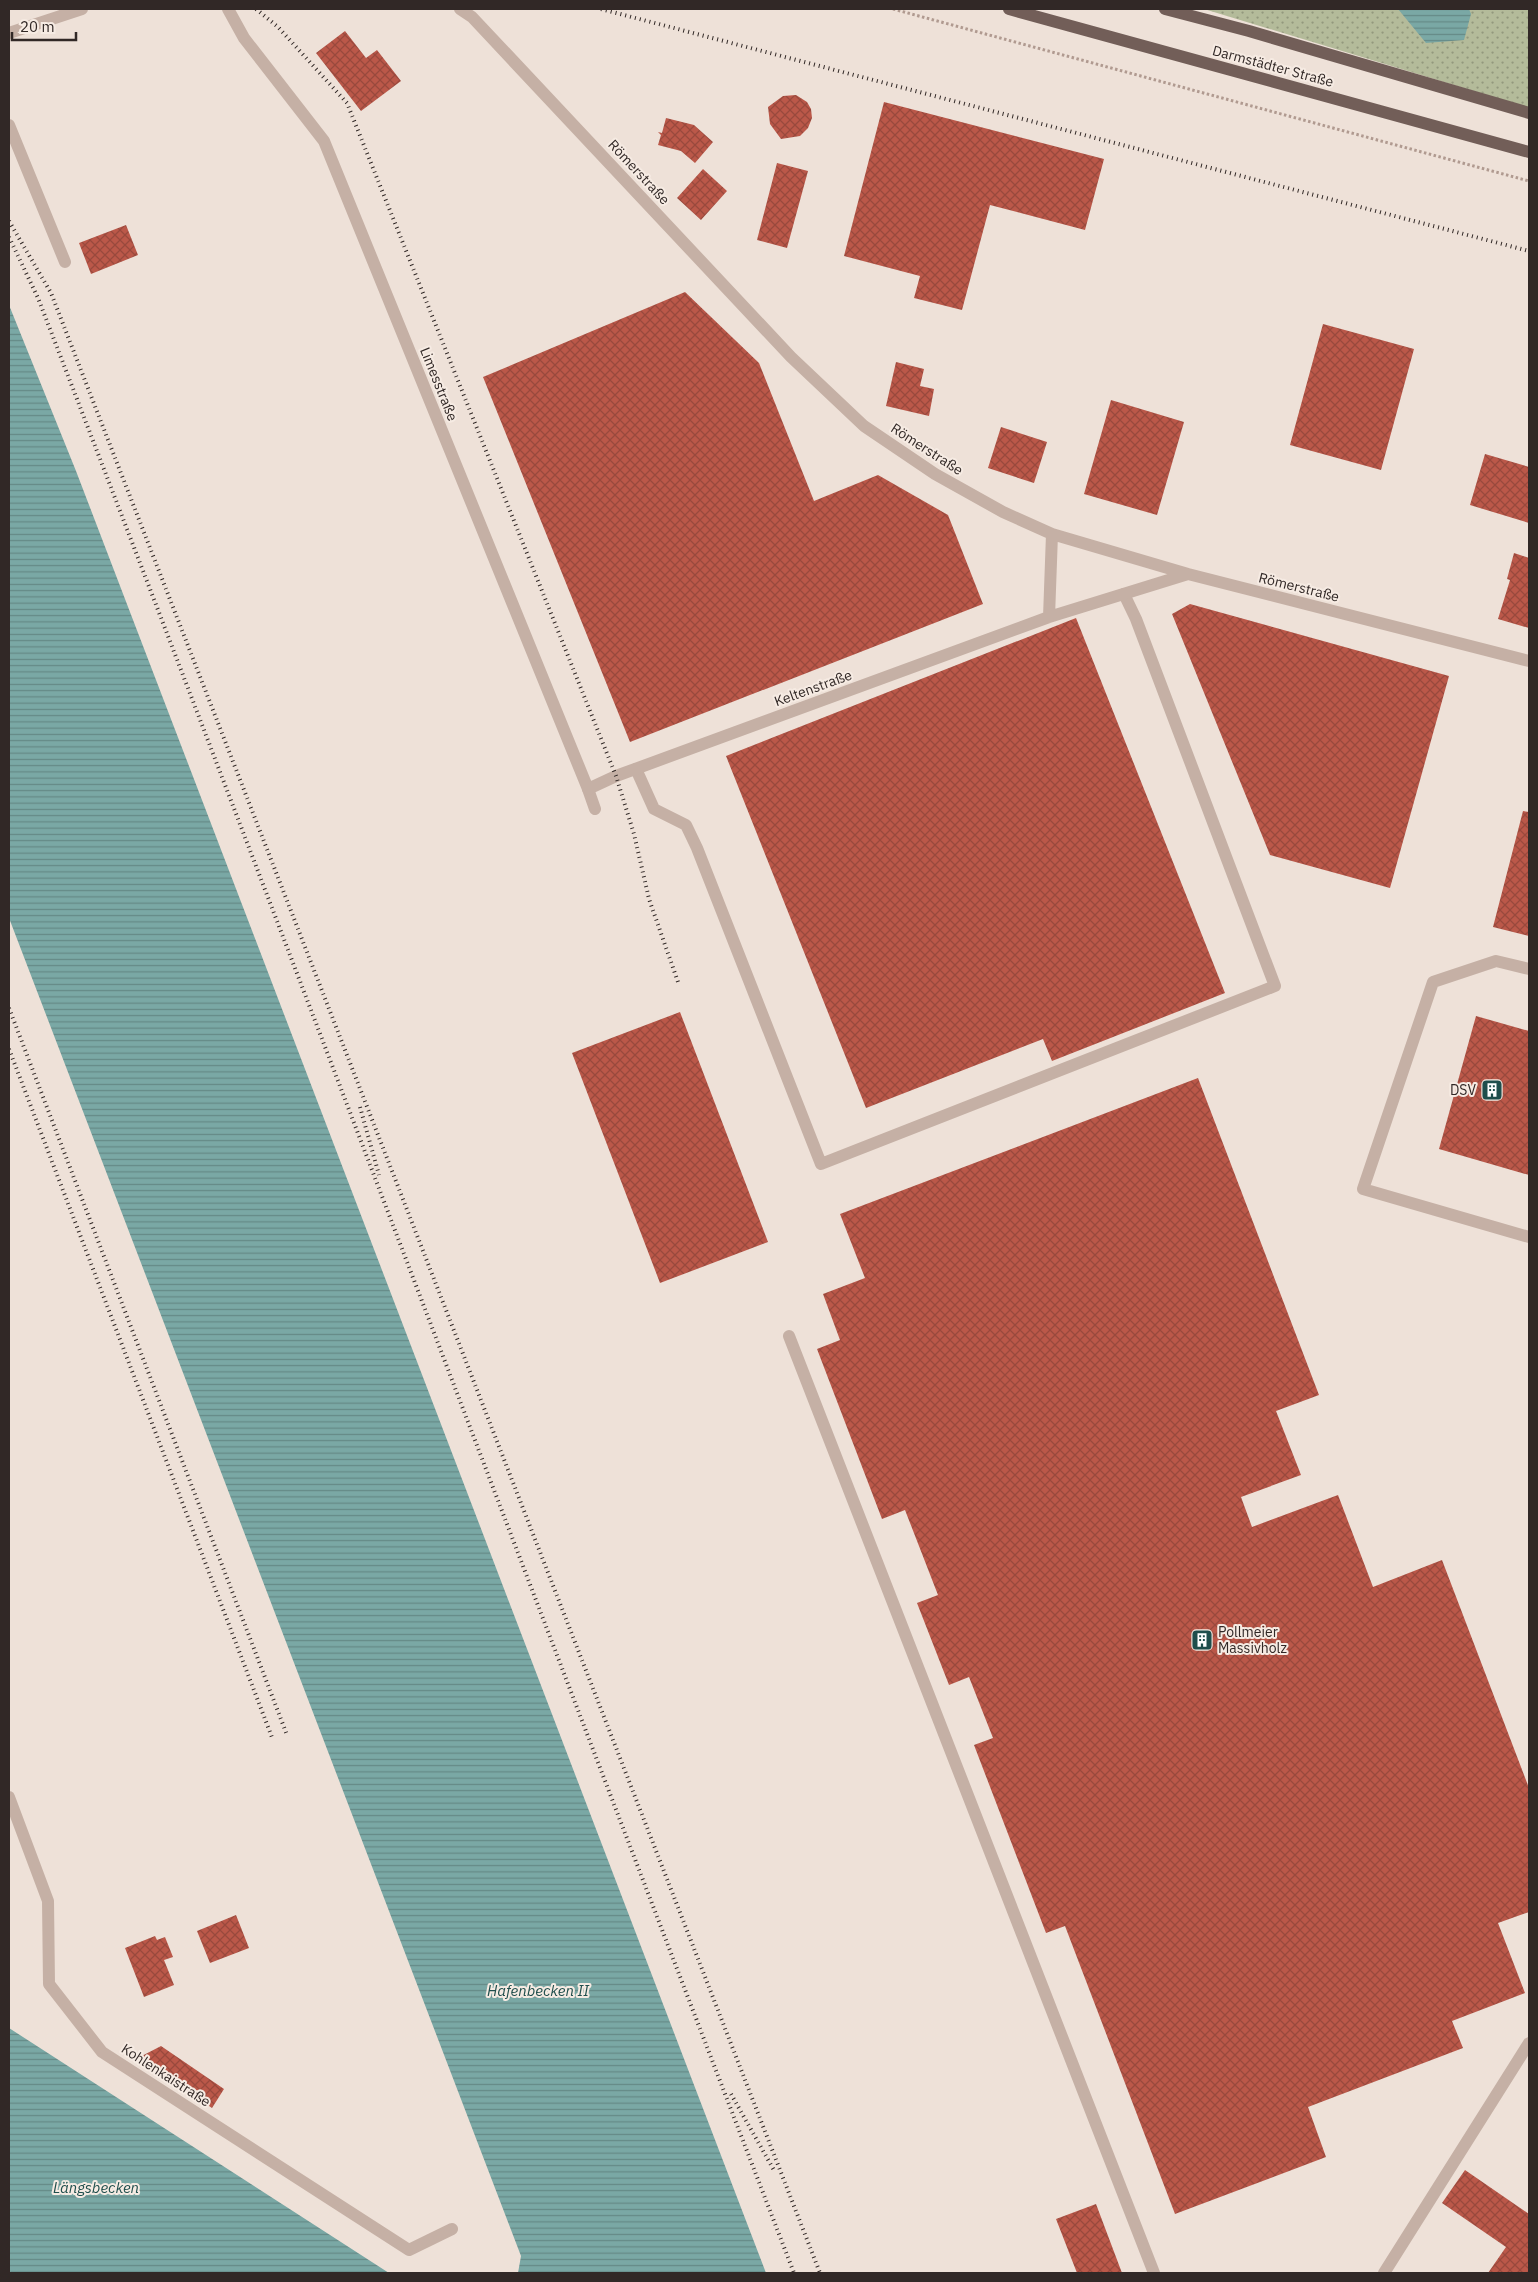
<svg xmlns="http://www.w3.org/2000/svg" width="1538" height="2282" font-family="'IBM Plex Sans',sans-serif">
  <defs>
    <pattern id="park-dots" width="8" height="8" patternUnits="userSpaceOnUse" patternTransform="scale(1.25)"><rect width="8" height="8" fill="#b4bb9a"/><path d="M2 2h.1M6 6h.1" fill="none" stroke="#93987d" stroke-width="1.8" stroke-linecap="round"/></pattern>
    <pattern id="water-rules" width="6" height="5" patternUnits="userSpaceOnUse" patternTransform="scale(1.25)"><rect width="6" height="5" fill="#7aa8a5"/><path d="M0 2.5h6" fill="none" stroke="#658986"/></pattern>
    <pattern id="building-cross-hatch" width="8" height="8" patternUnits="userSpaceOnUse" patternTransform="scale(1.25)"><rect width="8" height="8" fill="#bb5849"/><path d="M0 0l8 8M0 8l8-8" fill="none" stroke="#99493d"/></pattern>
  </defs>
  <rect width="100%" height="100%" fill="#eee1d8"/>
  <path fill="url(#park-dots)" d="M1204 9H1529V108Z"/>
  <path fill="url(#water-rules)" d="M1398 9H1469L1471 14 1464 40 1426 43Z
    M9 305 76 471 766 2273H518L521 2256 9 918Z
    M9 2028 389 2273H12L9 2271Z"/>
  <path fill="url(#building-cross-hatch)" d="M345 31 366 58 377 50 401 81 361 111 316 53Z
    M796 95 807 102 811 109 812 118 808 128 800 136 781 139 770 124 768 107 783 96Z
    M884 102 1104 159 1085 230 990 205 962 310 914 298 920 276 844 256Z
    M666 118 694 125 713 142 695 163 681 151 658 145 661 135 658 132 662 133Z
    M777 163 808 171 787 248 757 240Z
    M703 169 727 191 701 220 677 198Z
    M126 225 138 255 91 274 79 243Z
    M685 292 759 363 814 501 878 475 948 515 983 604 630 742 483 377Z
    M1323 324 1414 349 1381 470 1290 445Z
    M896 362 924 369 920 386 934 389 929 416 886 406Z
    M1111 400 1184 422 1157 515 1084 494Z
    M1001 427 1047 442 1034 483 988 468Z
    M1485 454 1529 467V523L1470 505Z
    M1514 553 1529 558V628L1498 619 1510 580 1507 579Z
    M1190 604 1449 676 1390 888 1270 855 1172 614Z
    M1076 618 1225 993 1052 1061 1043 1039 866 1108 726 756Z
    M1523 811 1529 812V936L1493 927Z
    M680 1012 768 1242 660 1283 572 1053Z
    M1476 1016 1529 1031V1175L1439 1149Z
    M1198 1078 1319 1395 1276 1411 1301 1475 1241 1497 1252 1527 1338 1495 1373 1587 1442 1560 1529 1788V1912L1498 1923 1525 1993 1452 2021 1463 2048 1308 2107 1326 2157 1175 2214 1065 1926 1046 1933 974 1745 993 1738 969 1677 949 1685 917 1603 938 1595 905 1510 882 1519 817 1349 840 1340 823 1294 865 1278 840 1214Z
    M236 1915 249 1948 210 1963 197 1931Z
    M155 1936 157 1940 165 1937 173 1957 164 1960 174 1985 144 1997 125 1948Z
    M161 2046 224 2089 212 2108 138 2058Z
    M1465 2170 1529 2214V2273H1488L1506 2247 1442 2203Z
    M1096 2204 1122 2273H1077L1056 2219Z"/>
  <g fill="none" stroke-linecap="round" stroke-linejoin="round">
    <path stroke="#b09a90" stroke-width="3" stroke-dasharray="2.5 2.5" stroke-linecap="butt" d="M893 9 1529 181"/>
    <path stroke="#c5b0a5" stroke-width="12" d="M9 125 65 262
      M636 769 654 809 686 825 697 848 821 1164 1275 986 1136 619 1124 594
      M588 789 595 809
      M1529 969 1496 961 1433 982 1363 1189 1529 1237
      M789 1336 1154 2273
      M1384 2273 1529 2043"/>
    <path stroke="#c5b0a5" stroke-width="12" d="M228 9 244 38 324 141 588 789 616 776 1049 617 1188 574
      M460 9 472 17 791 357 864 426 935 474 1003 512 1052 534 1188 574 1529 661
      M9 33 82 9
      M1049 617 1052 534
      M9 1797 48 1901 49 1984 102 2052 409 2250 452 2229"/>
    <path stroke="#725e58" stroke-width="12" d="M1009 9 1529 152
      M1165 9 1249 31 1529 113"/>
    <path stroke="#312826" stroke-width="4" stroke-dasharray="1 4" stroke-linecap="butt" d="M256 9 278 27 347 103 616 776 634 834 649 899 678 982
      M601 9 1529 251
      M9 221 51 293 820 2273
      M9 237 38 298C292 956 540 1615 794 2273
      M9 1008 287 1735
      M9 1049 273 1740
      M360 1107 379 1175
      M731 2094 775 2172"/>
  </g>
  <defs>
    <g id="building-square" transform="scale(1.125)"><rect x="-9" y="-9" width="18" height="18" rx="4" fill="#1f4e4c" stroke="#f6ebe3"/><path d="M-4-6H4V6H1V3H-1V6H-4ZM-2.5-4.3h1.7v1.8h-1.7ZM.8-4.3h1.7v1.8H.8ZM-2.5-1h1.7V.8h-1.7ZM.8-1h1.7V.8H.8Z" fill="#fff"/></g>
  </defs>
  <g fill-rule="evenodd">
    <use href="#building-square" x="1492" y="1090"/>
    <use href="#building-square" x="1202" y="1640"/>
  </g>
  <g text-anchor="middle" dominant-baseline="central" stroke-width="4" stroke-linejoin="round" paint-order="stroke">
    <g font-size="14" fill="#312826" stroke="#f6ebe3">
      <text transform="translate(1273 66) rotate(15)">Darmstädter Straße</text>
      <text transform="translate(639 172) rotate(47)">Römerstraße</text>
      <text transform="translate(439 384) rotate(68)">Limesstraße</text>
      <text transform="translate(927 449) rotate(33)">Römerstraße</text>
      <text transform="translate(1299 587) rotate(14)">Römerstraße</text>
      <text transform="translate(813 688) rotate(-20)">Keltenstraße</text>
      <text transform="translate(166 2075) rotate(33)">Kohlenkaistraße</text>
    </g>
    <g font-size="14" fill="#312826" stroke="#f6ebe3" text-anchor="end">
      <text x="1476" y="1090">DSV</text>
      <text x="1218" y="1632" text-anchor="start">Pollmeier<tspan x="1218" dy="16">Massivholz</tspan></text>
    </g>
    <g font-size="15" font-style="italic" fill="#1f4e4c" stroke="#f6ebe3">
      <text x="538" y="1990">Hafenbecken II</text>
      <text x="96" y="2187">Längsbecken</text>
    </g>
  </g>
  <rect width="1538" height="2282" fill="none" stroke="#312826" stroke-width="20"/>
  <path d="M12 32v8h64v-8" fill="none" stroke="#312826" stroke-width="2.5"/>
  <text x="20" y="32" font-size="15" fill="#312826" stroke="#f6ebe3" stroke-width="4" paint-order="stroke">20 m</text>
</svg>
